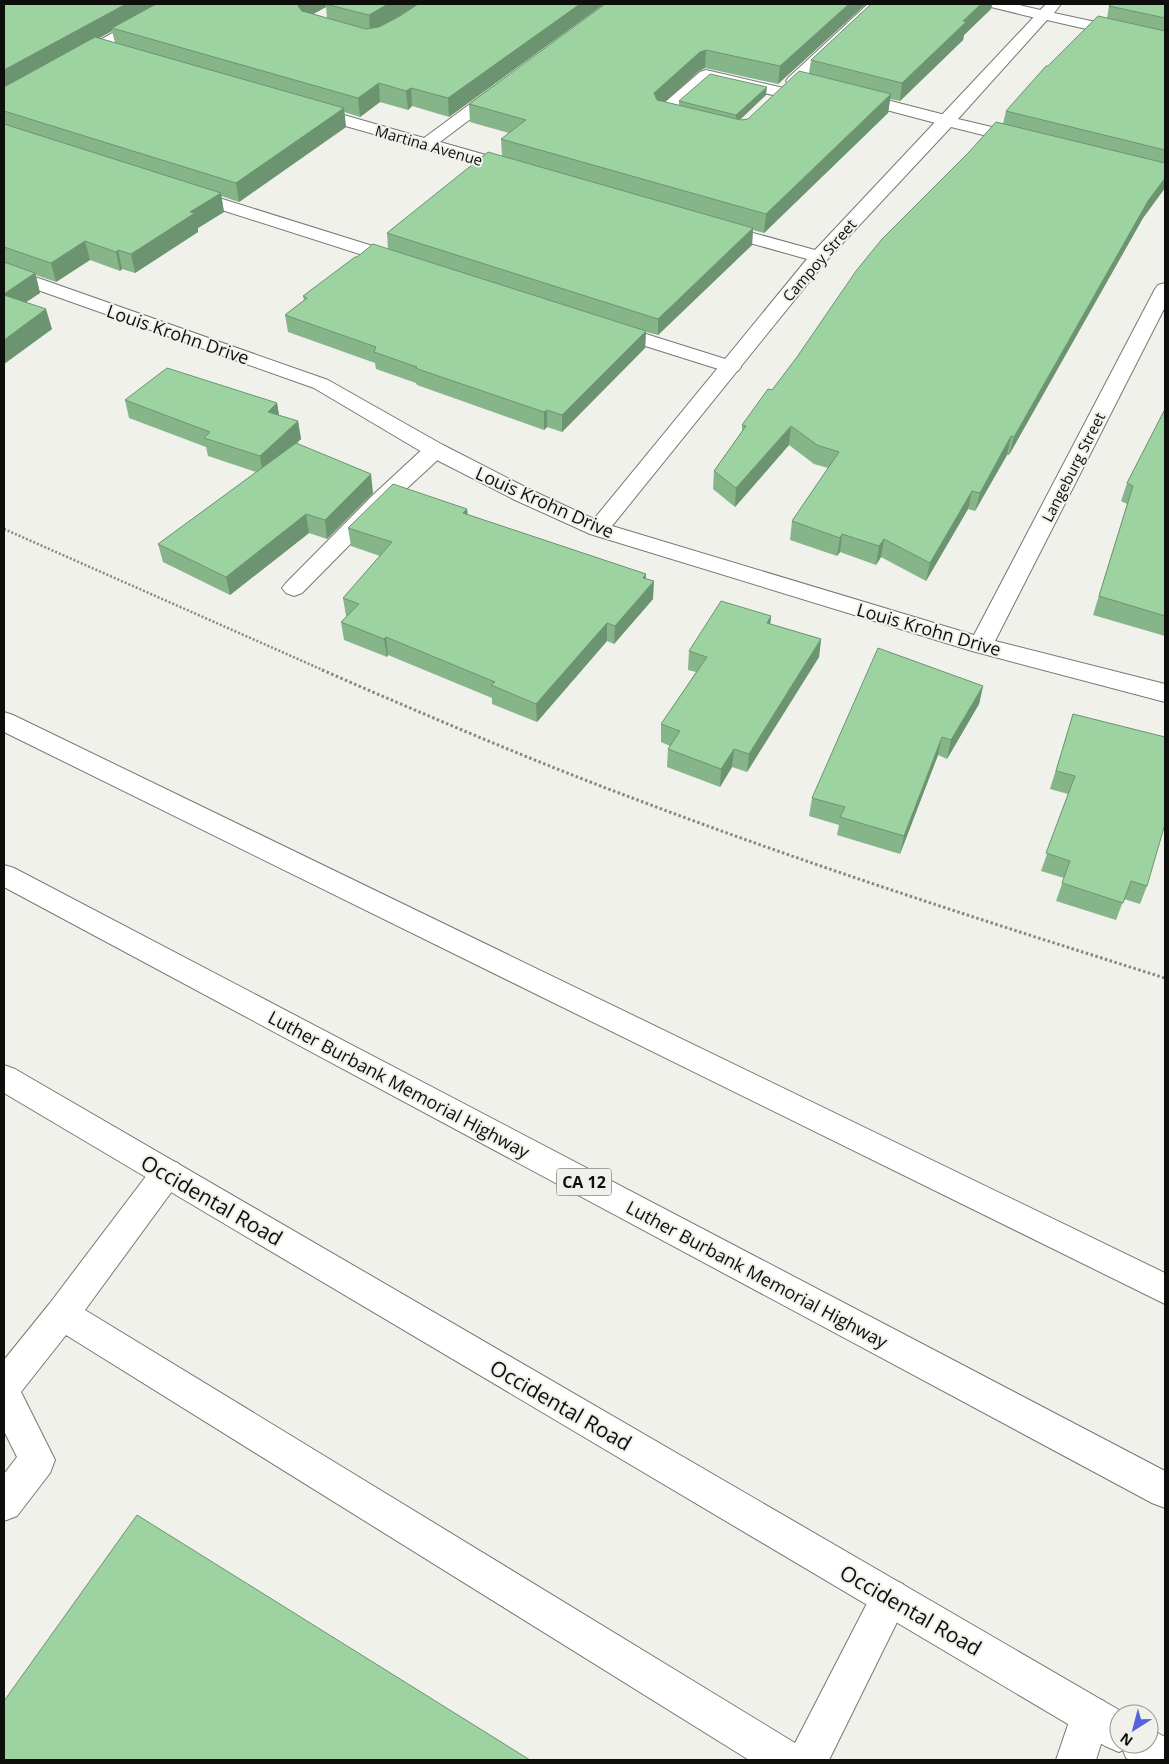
<svg xmlns="http://www.w3.org/2000/svg" width="1169" height="1764" font-family="'Open Sans',sans-serif">
  <rect width="100%" height="100%" fill="#eff1ea"/>
  <g fill="none" stroke-linecap="round" stroke-linejoin="round">
    <g stroke="#787973" stroke-width="2">
      <path id="lane" d="M868 4H885L805 79 953 117 955 121 953 125 947 126 788 84 786 81 788 78Z
        M988 4H1015L1049 12 1052 15 1049 18 1044 20 991 7Z
        M706 70 788 89 790 92 788 95 782 97 709 81 675 111 691 115 693 119 691 123 685 124 657 117 655 113 657 109 700 72Z
        M187 188 408 257 410 261 408 265 401 267 394 265 181 197 178 193 181 189Z
        M611 323 738 363 741 367 738 371 731 373 604 333 601 329 604 325Z
        M435 444 443 445 446 450 443 455 390 504 302 593 294 596 286 593 282 588 286 583 374 494 427 445Z
        M167 1159 178 1163 183 1173 178 1183 85 1310 795 1743 877 1584 890 1578 903 1584 909 1597 903 1610 829 1760H749L66 1335 21 1392 55 1460 50 1473 17 1516 4 1521V1474L17 1457 4 1431V1360L50 1303 156 1163Z
        M1090 1695 1104 1701 1110 1715 1096 1760H1056L1076 1701Z"/>
    </g>
    <g stroke="#787973" stroke-width="2">
      <path id="street" d="M165 4H184L181 7 83 62H71L69 59 71 56Z
        M1046 4H1061L1054 13 1165 37V47L1047 20 958 119 1029 136 1032 140 1029 144 1023 145 951 127 826 261 612 526 974 635 1155 289 1158 285 1165 283V307L995 641 1165 684V702L972 651 590 534 515 500 427 455 314 388 4 278V266L328 380 443 445 531 490 594 519 807 259 711 232 708 228 711 224 717 223 815 250Z
        M499 85 505 87 507 90 505 93 440 142 521 165 524 169 521 173 515 174 303 114 301 110 303 106 309 105 424 138 493 87Z
        M4 1065 15 1069 1126 1714H1119V1744H1149V1728L1165 1737V1760H1130L1126 1758 1123 1750 1119 1752 1105 1746 4 1093Z"/>
    </g>
    <g stroke="#787973" stroke-width="2">
      <path id="highway" d="M4 712 13 715 1165 1273V1304L4 732Z
        M4 865 14 868 1165 1471V1508L1152 1503 4 887Z"/>
    </g>
    <path stroke="#868883" stroke-width="2.5" stroke-dasharray="2 2" stroke-linecap="butt" d="M4 529 325 671"/>
    <path stroke="#868883" stroke-width="3" stroke-dasharray="2.5 2.5" stroke-linecap="butt" d="M322 670C428 716 535 762 643 802 815 867 990 923 1165 978"/>
    <use href="#lane" fill="#fff" fill-rule="evenodd"/>
    <use href="#street" fill="#fff" fill-rule="evenodd"/>
    <use href="#highway" fill="#fff" fill-rule="evenodd"/>
  </g>
  <path fill="#86b58a" fill-rule="evenodd" d="M4 4 417 5 604 4 449 117 412 106 408 110 380 102 360 117 344 112 346 127 239 202 221 196 224 212 198 228V232L135 273 122 269 120 271 90 260 56 282 36 275 40 293 26 302 52 329 4 364ZM326 7 327 18 313 14ZM112 31 115 43 99 38Z
    M605 4H866L778 84 705 68 699 71 664 102 679 105V101L766 95 740 120 748 119 809 73 811 60 871 4H992L991 9 964 35 963 40 900 101 890 99 888 113 764 233 753 230 752 245 658 335 646 332 645 348 562 432 547 427 544 430 417 385 416 383 376 369 375 363 288 332 285 315 304 300 303 296 357 257 388 249 387 233 502 156 501 139 509 133 470 122 469 104Z
    M1165 4V188L1143 218 1009 455H1007L975 511 968 509 926 581 881 557 876 565 840 552 837 556 790 540 792 521 828 468 814 464 789 445 735 507 713 489 714 471 742 431V425L772 390 1003 124 1006 111 1048 66 1107 18 1109 6Z
    M125 400 277 403 279 415 298 421 301 439 297 443 373 493 327 539 309 533 230 595 163 562 158 544 256 472 208 456 206 447 129 418Z
    M1165 409V636L1093 615 1127 504 1121 501 1127 483Z
    M467 509 468 515 646 574V579L653 599 614 644 607 641 537 722 492 704V698L388 655 387 657 344 640 341 622 347 616H346L343 598 380 556 351 546 348 528Z
    M771 616 770 624 821 639 819 657 747 772 732 767 720 787 667 767 668 749 670 746 661 742V724L696 672 688 670 689 651Z
    M983 686 979 704 947 759 938 755 900 854 837 835 839 825 809 816 812 798Z
    M1073 714 1147 886 1140 904 1124 899 1116 920 1056 901 1064 878 1041 871 1068 794 1050 789Z"/>
  <path fill="#6d9471" d="M126 4H162L112 28V31L4 91V70Z
    M300 4H331H325L326 7 304 19 298 6Z
    M388 4H417V5L370 33 369 15Z
    M580 4H604L449 117 448 98Z
    M849 4H866L778 84 780 66Z
    M981 4H992L991 9 964 35 963 40 900 101 902 83Z
    M706 50 705 68 699 71 654 112V93L700 52Z
    M379 83 380 102 360 117 358 98Z
    M767 87 766 95 735 124 736 115Z
    M411 88 412 106 408 110 406 91Z
    M891 94 888 113 764 233 766 214Z
    M344 108 346 127 239 202 236 183Z
    M1165 178V188L1143 218 1009 455 1014 437 1148 201Z
    M221 193 224 212 198 228V232L135 273 131 254 190 212Z
    M753 228 752 245 658 335V319Z
    M85 241 90 260 56 282 51 263Z
    M118 250 122 269 120 271 116 252Z
    M35 273 40 293 8 314 4 299V294Z
    M46 309 52 329 4 364V340Z
    M646 331 645 348 562 432V415Z
    M277 403 280 421 268 412Z
    M547 410V427L544 430V412Z
    M298 421 301 439 263 475 260 456Z
    M791 426 789 445 735 507 736 488Z
    M1011 436 1007 455 975 511 980 493Z
    M371 474 373 493 327 539 325 520Z
    M972 491 968 509 926 581 930 563Z
    M467 509 468 527 463 513Z
    M306 514 309 533 230 595 226 577Z
    M842 534 840 552 837 556 840 538Z
    M884 539 881 557 876 565 879 546Z
    M646 574 645 591 654 581 653 599 614 644 615 626 643 578Z
    M771 616 769 634 767 623Z
    M607 623V641L537 722 536 704Z
    M386 637 388 655 387 657 384 639Z
    M821 639 819 657 747 772 749 754Z
    M983 686 979 704 947 759 951 740Z
    M942 737 938 755 900 854 904 836Z
    M734 749 732 767 720 787 721 769Z"/>
  <path fill="#9cd3a1" stroke="#6d9471" d="M4 4H126L4 70Z
    M156 4H300L298 6 302 11 366 29 379 27 400 16 418 4H580L448 98 411 88 406 91 379 83 358 98 112 28Z
    M325 4H388L369 15Z
    M605 4H849L780 66 706 50 700 52 654 93 657 100 741 120 748 119 799 71 891 94 766 214 501 139 526 120 469 104Z
    M871 4H981L963 21 966 22 902 83 811 60Z
    M1112 4H1165V18L1109 6Z
    M1098 16 1165 31V150L1006 111 1046 66H1048Z
    M95 37 344 108 236 183 4 111V87Z
    M710 74 767 87 736 115 679 101Z
    M996 122 1165 163V178L1148 201 1014 437 1011 436 980 493 972 491 930 563 884 539 879 546 842 534 840 538 792 521 839 452 817 445 791 426 736 488 714 471 746 426 742 425 768 389 772 390 797 357 856 271 882 239 969 152Z
    M4 124 221 193 190 212 195 213 131 254 118 250 116 252 85 241 51 263 4 247Z
    M488 152 753 228 658 319 387 233Z
    M373 244 646 331 562 415 547 410 544 412 415 368 417 367 374 352 376 347 285 315 307 298 303 296 355 257H357Z
    M4 262 35 273 4 294Z
    M4 295 46 309 4 340Z
    M167 368 277 403 268 412 298 421 260 456 204 438 210 432 125 400Z
    M1165 409V616L1099 596 1133 486 1127 483Z
    M296 443 371 474 325 520 306 514 226 577 158 544Z
    M393 484 467 509 463 513 646 574 643 578 654 581 615 626 607 623 536 704 491 685 495 682 386 637 384 639 341 622 359 604 343 598 392 542 348 528Z
    M721 601 771 616 767 623 821 639 749 754 734 749 721 769 668 749 680 731 661 724 707 657 689 651Z
    M878 648 983 686 951 740 942 737 904 836 840 817 845 807 812 798Z
    M1073 714 1165 737V824L1147 886 1131 881 1123 903 1062 883 1070 861 1046 853 1075 776 1056 771Z
    M137 1515 530 1760H4V1701Z"/>
  <g text-anchor="middle" dominant-baseline="central" stroke-width="4" stroke-linejoin="round" paint-order="stroke">
    <g font-size="15" fill="#0e0f0d" stroke="#eff1ea">
      <text transform="translate(429 145) rotate(16)">Martina Avenue</text>
      <text transform="translate(819 260) rotate(-49)">Campoy Street</text>
      <text transform="translate(1073 467) rotate(-63)">Langeburg Street</text>
    </g>
    <rect fill="#eff1ea" stroke="#52534f" stroke-width="1" x="556.5" y="1168.5" width="55" height="27" rx="4"/>
    <g font-size="16" font-weight="bold" fill="#0e0f0d">
      <text x="584" y="1182">CA 12</text>
    </g>
    <g font-size="18" fill="#0e0f0d" stroke="#eff1ea">
      <text transform="translate(178 334) rotate(19)">Louis Krohn Drive</text>
      <text transform="translate(545 502) rotate(24)">Louis Krohn Drive</text>
      <text transform="translate(929 629) rotate(16)">Louis Krohn Drive</text>
      <text transform="translate(399 1084) rotate(28)">Luther Burbank Memorial Highway</text>
      <text transform="translate(757 1274) rotate(28)">Luther Burbank Memorial Highway</text>
    </g>
    <g font-size="21" fill="#0e0f0d" stroke="#eff1ea">
      <text transform="translate(212 1200) rotate(30)">Occidental Road</text>
      <text transform="translate(561 1405) rotate(30)">Occidental Road</text>
      <text transform="translate(911 1610) rotate(30)">Occidental Road</text>
    </g>
  </g>
  <rect width="1169" height="1764" fill="none" stroke="#0e0f0d" stroke-width="10"/>
  <g transform="translate(1134 1729) rotate(216)"><circle r="24" fill="#eff1ea" stroke="#959792"/>
  <path d="M0-4L9 19L0 12L-9 19Z" fill="#5564da"/>
  <text y="-8" font-size="14" font-weight="bold" text-anchor="middle" fill="#0e0f0d">N</text>
  </g>
</svg>
